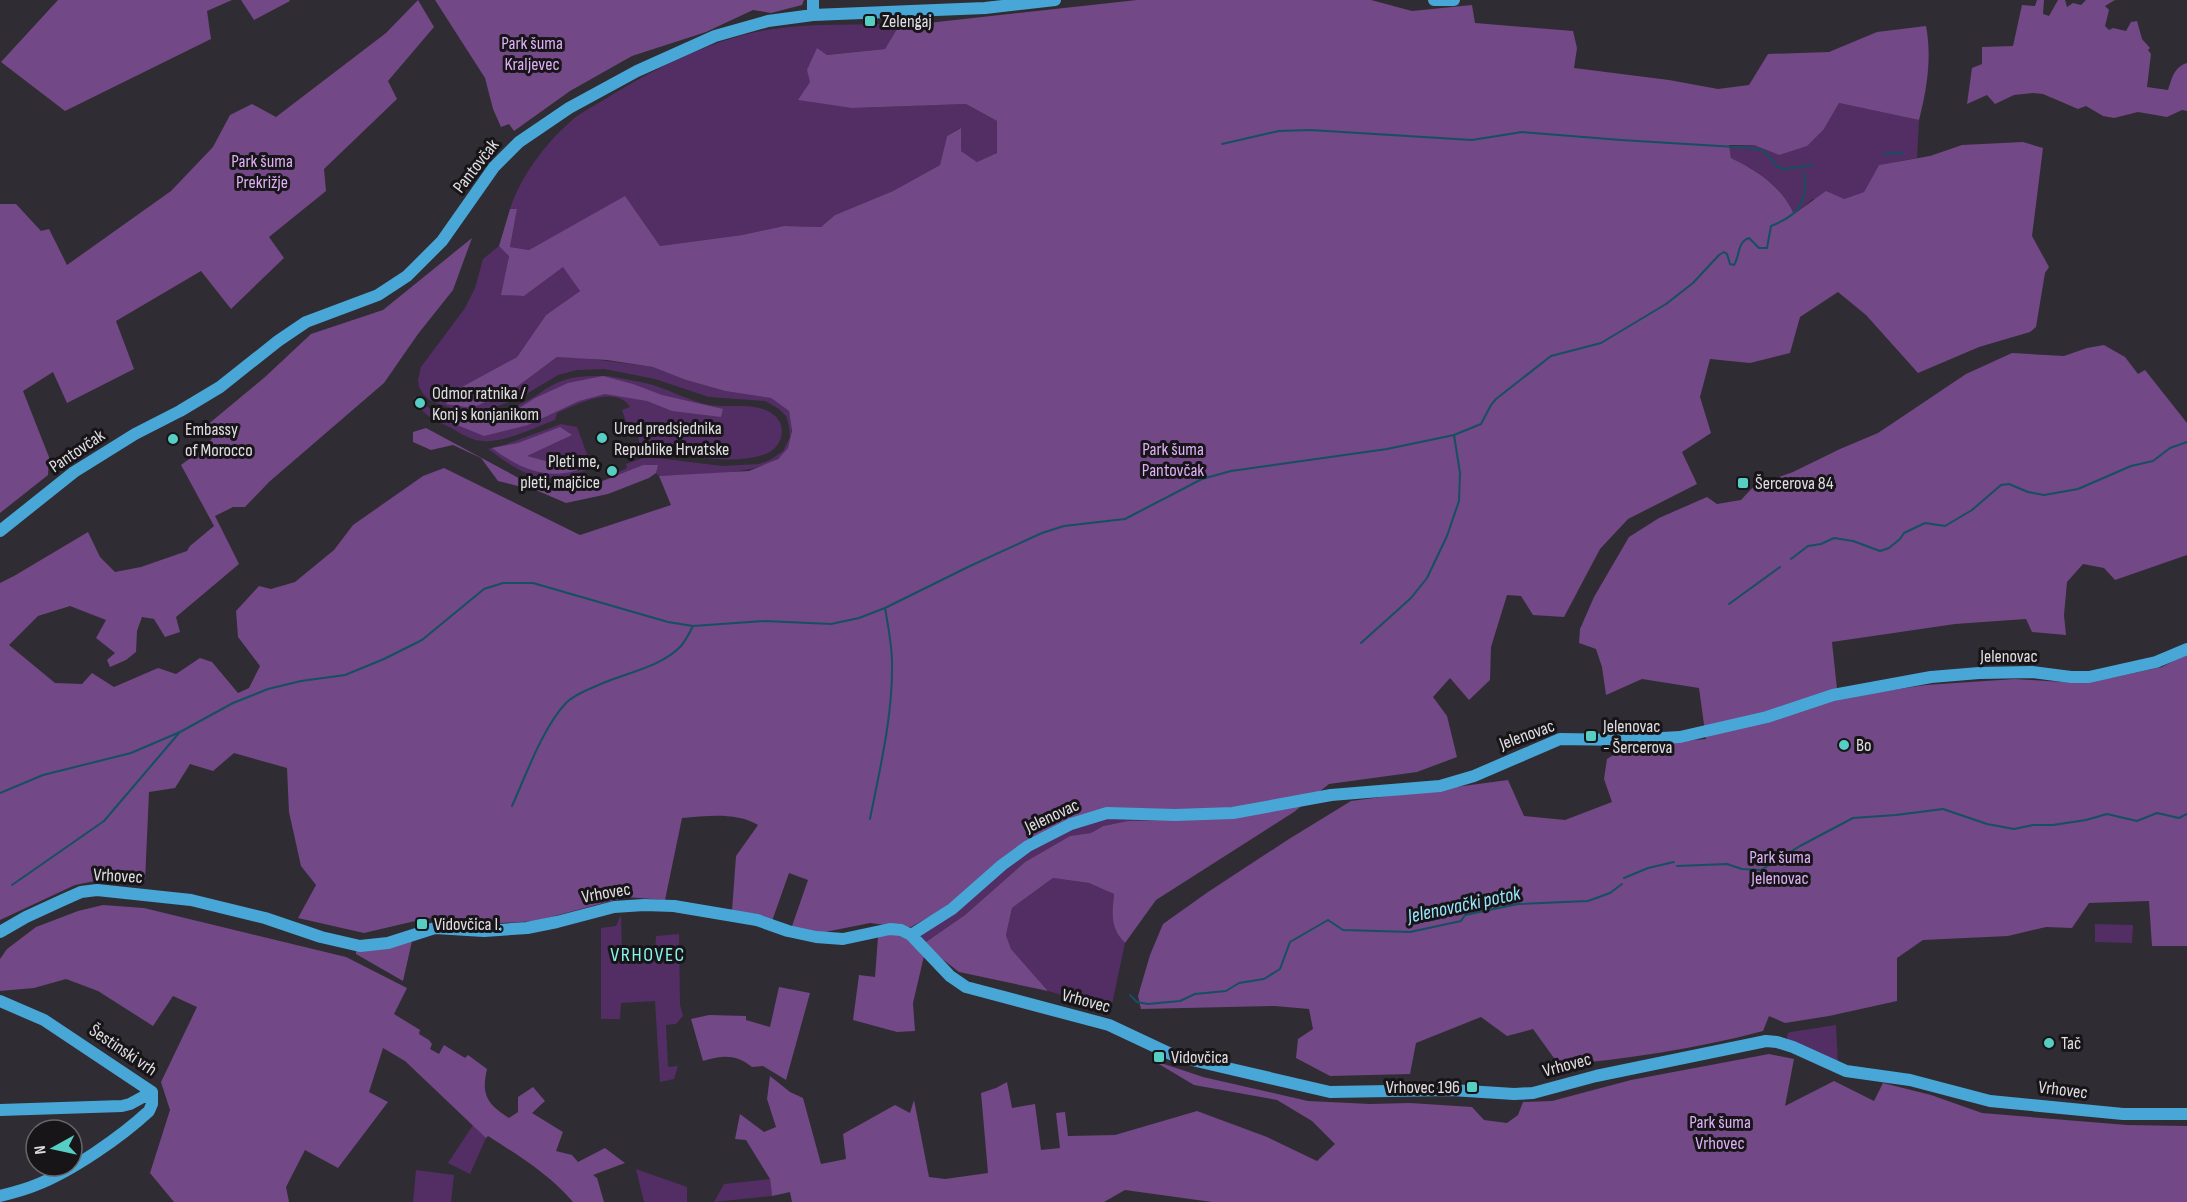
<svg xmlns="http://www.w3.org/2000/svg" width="2187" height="1202" font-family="'Sofia Sans Condensed',sans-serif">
  <rect width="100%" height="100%" fill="#302c33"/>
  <path fill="#522e64" d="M900 24 885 49 826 55 817 49 852 108 966 104 997 121 998 153 977 162 961 151 960 128 947 136 940 165 893 191 835 215 821 227 784 226 742 235 660 246 625 197 529 250 510 247 517 209H510C521 176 545 144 571 121 580 113 592 107 602 101 651 70 715 37 773 29 814 23 858 25 900 24Z
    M1839 103 1919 120 1917 158 1879 165 1864 192 1844 199H1813L1794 214C1781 186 1759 171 1731 158L1729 146 1754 145 1779 155 1824 129Z
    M499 246 509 255 502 295 524 296 563 266 580 291 546 315 517 357 458 389H514L557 357 584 358 654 367 686 380 725 391 771 398 789 411C791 423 794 437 788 448 771 478 690 474 659 476L656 473 657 465H643L616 476V473L627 468 626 464 643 458H657L722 466 759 464 770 460 783 451 790 437 789 426 786 416 779 409 765 401 709 397 655 379 604 369 577 370 558 375 518 399 495 407 474 411 457 410 431 401 424 395 419 387 418 380 421 367 465 308 475 288 483 259Z
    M608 376C623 379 639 381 653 385 672 391 690 401 709 405 728 408 751 403 768 411 790 422 784 449 763 455 721 468 678 448 636 455L633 447 640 444 637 434 629 431 622 410 630 407C615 384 576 405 557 413L555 420C536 427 504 443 483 441 470 441 456 430 445 425 431 419 420 412 414 398V396C422 401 427 408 436 412 471 426 503 414 534 397 543 391 552 384 562 381 577 375 593 376 608 376Z
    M561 424 577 427 592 468C546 487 525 477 488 449L504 445Z
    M1102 817 1238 818 1128 821 1103 826 1091 833 1070 836 1025 862 965 915 923 944 918 933 1030 847Z
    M1053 878 1089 883 1114 894C1112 914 1110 928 1125 943L1111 1009 1048 991 1011 949 1006 935 1012 908Z
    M621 915 622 954 655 952 656 936 679 934 680 1005 683 1016 676 1024 666 1025 668 1067 678 1066 674 1079 660 1082 655 1001 621 1003 620 1019H601V928L616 926Z
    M2095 924 2133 925 2132 943 2095 942Z
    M1836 1025 1838 1066 1789 1041 1787 1038 1788 1033 1791 1032Z
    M473 1125 486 1138 470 1174 448 1163Z
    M636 1169 687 1187V1202H644Z
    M416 1170 454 1175 451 1202H413Z
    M770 1179 772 1196 714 1202 724 1184Z"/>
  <path fill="#724886" d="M58 0H232L207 11 211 39 65 111 1 62Z
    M241 0H289L290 1 254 20Z
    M418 0 434 27 388 81 397 99 324 169 326 191 269 237 284 258 231 309 201 271 116 321 134 369 67 403 53 372 23 391 49 457 48 475 0 513V204H16L41 231 49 229 67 265 171 191 213 147 230 115 252 104 276 117 386 33Z
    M435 0H804L802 5 771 13 753 10 706 32 632 56 570 91 514 131 509 124 501 127 493 109 485 78Z
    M1137 0H1371L1412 11 1472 5 1475 23 1573 31 1577 48 1574 68 1669 80 1718 89 1749 85 1768 54 1829 52 1877 32 1926 26C1932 57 1927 89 1919 120L1839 103 1824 129 1807 146 1779 155 1754 145H1729L1731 158C1758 171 1781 186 1794 214L1826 191 1844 199 1864 192 1879 165 1930 156 1962 145 2023 142 2043 148 2032 236 2049 267 2045 273 2036 327 2030 332 1979 347 1918 373 1866 315 1838 292 1800 317 1790 353 1750 363 1710 359 1700 397 1711 433 1682 452 1697 484 1628 519 1600 549 1564 617 1533 615 1521 596 1507 595 1491 647 1490 680 1469 700 1450 678 1433 697 1447 716 1457 757 1417 772 1329 784 1294 812 1156 900 1125 943C1110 928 1112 914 1114 894L1089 883 1053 878 1012 908 1006 935 1011 949 1048 991 959 972 923 944 965 915 1025 862 1070 836 1091 833 1103 826 1128 821 1172 820 1132 812 1046 832 952 904 909 928 870 923 815 934 791 929 808 880 789 873 772 921 755 916V913L753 915 732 911 736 856 758 825C736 812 707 816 682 818L665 900 626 897 536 921 468 925 428 918 364 933 298 918 316 885 301 866 289 812 287 768 234 753 213 771 190 764 175 788 149 792 145 881 105 879 75 885 0 920V583L14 576 88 532 100 557 115 572 141 567 187 551 190 546 214 526 181 465 204 448 213 437 206 426 265 377 311 334 383 310 472 238 453 290 418 334 384 383 269 482 245 507H233L215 516 239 564 176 617 180 632 165 637 154 619 142 617 137 631 136 652 126 660 110 667 107 660 115 653 96 638 106 620 70 606 38 616 9 645 55 683 82 684 92 673 114 687 158 668 176 674 200 658 212 662 238 693 249 688 260 666 238 637 236 611 259 586 271 589 295 582 334 550 353 525 423 476 444 468 580 535 671 505 659 476 749 471 778 459 788 448 792 431 789 411 771 398 725 391 686 380 653 367 607 360 557 357 514 389 472 408 446 404 458 389 517 357 546 315 580 291 563 267 524 296 501 295 509 256 499 246 510 209H517L510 247 529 250 625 196 660 246 742 235 784 226 821 227 835 215 893 191 940 165 947 136 961 128V151L977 162 997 153V121L966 104 852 108 798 100 810 82 807 70 817 48 827 55 885 49 900 24H919Z
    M2037 0H2044L2043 14 2049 16 2058 0H2065L2067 7 2073 3 2081 5 2086 0H2115L2105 6 2109 10 2105 26 2109 30 2113 28 2126 31 2131 22 2137 21 2142 39 2150 48 2148 50 2151 54 2147 87 2168 90C2172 78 2174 67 2187 63V111L2182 110 2167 117 2138 112 2114 118 2103 116 2086 106 2078 109 2043 94 2033 93 2014 95 1995 104 1987 95 1967 104 1972 68 1982 64V47L2013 46 2022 5 2035 6Z
    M2104 345 2125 357 2138 374 2145 370 2187 423V555L2115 580 2104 568 2083 564 2067 582 2064 615 2066 635 2032 632 2026 619 1955 624 1832 642 1838 698 1926 685 2015 679 2078 683 2115 677 2162 667 2187 654V946H2152L2149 901 2089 903 2072 928 2046 927 2008 936 1923 940 1897 958V1001L1829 1016 1785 1023 1769 1016 1763 1031C1695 1049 1628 1059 1559 1065L1533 1029 1507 1036 1481 1017 1416 1043 1410 1074 1330 1076 1296 1058 1298 1039 1313 1029 1309 1009 1275 1006 1141 1009 1138 996 1150 955 1163 924 1208 892 1289 839 1351 801 1508 780 1524 816 1565 820 1612 802 1604 779 1607 759 1627 746 1706 739 1699 688 1642 679 1606 695 1602 667 1596 649 1579 643 1580 629 1594 597 1629 537 1659 518 1707 497 1717 504 1741 500 1755 485 1793 472 1840 449 1878 433 1966 374 2012 353 2064 356 2087 348Z
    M603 376 633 384 662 395 723 409 721 417 672 411 647 401 605 394 579 401 528 425 484 436 440 418 464 422 499 421 535 398 568 383Z
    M560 427 572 435 527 456 560 465 581 461 587 466C553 483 521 470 492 448L518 443Z
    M426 428 526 482 550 489 600 482 643 465H658L656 473 649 478 608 494 566 503 538 491 498 481 481 458 453 445 431 450 413 442V432Z
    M103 905 144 908 346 957 407 988 394 1014 420 1030 419 1034 429 1040 432 1044 430 1049 439 1054 444 1045 465 1058 468 1055 487 1069C481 1095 487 1104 509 1118L518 1112V1097L533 1087 545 1101 532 1113 563 1132 556 1151 572 1155 578 1162 605 1148 625 1163 593 1175 597 1178 604 1202H573C549 1174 519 1156 488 1136L486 1138 405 1061 383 1048 369 1092 388 1102 338 1168 305 1150 286 1187 289 1202H174L150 1173 170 1110 161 1082 197 1007 173 996 153 1026 98 991 66 979 34 988 0 991V959L7 949 36 927 78 911Z
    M893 934 904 936 924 956 913 1003 915 1031 897 1032 853 1020 859 975 875 977 878 937Z
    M412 941 403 981 356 954V951L387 948Z
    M779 987 810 993 786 1080 763 1066 752 1067C736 1054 722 1055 703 1061L691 1019 709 1015 746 1016V1020L770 1027Z
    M1769 1054 1794 1059 1785 1106 1834 1081 1874 1101 1883 1083 1931 1095 1982 1113 2127 1125 2187 1126V1202H1212L1125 1190 1104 1202H792L790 1192 772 1196 770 1179 746 1140 735 1139 740 1114 764 1132 776 1127 767 1099 770 1076 790 1092 803 1098 821 1164 846 1159 843 1134 895 1105 910 1113 914 1100 929 1177 945 1179 988 1173 981 1093 996 1088 1007 1082 1012 1108 1035 1104 1041 1150 1060 1148 1056 1113 1065 1112 1068 1136 1115 1135 1197 1111 1267 1137 1317 1161 1335 1144 1312 1121 1277 1100 1194 1085 1152 1060 1203 1077 1308 1101 1370 1104 1410 1103 1472 1107 1484 1120 1507 1123 1518 1115 1523 1102 1552 1101 1631 1080Z"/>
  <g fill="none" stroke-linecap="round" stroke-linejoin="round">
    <path stroke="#155060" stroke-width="2" d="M1222 144 1279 131 1310 130 1472 140 1522 132 1621 140 1752 148 1765 152 1778 167 1784 169 1813 165
      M1884 154 1903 153
      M1791 559 1808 546 1821 544 1834 538 1853 541 1880 551 1889 548 1900 539 1904 533 1925 523 1945 526 1972 510 2001 485 2009 484 2028 492 2044 495 2078 489 2131 466 2153 461 2170 448 2187 442
      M1729 604 1780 567
      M1361 643 1411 598 1427 578 1447 536 1459 501 1460 473 1454 435
      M0 793 43 775 131 753 180 732 233 703 268 689 301 681 345 675 384 659 422 640 484 589 503 583H533L668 622 693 626 765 621 831 624 859 618 885 608 970 566 1042 533 1064 526 1125 519 1202 479 1231 471 1387 449 1454 435 1481 424 1491 405 1496 399 1551 356 1601 343 1666 304 1693 283 1719 255 1724 252 1727 254 1730 264 1734 265C1740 256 1737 242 1749 238L1759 248H1767L1771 226C1799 215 1808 203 1804 173
      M512 806C526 775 543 727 566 703 573 696 584 691 594 687 622 673 659 669 681 646 686 640 690 632 693 626
      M870 819C880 768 893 715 892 663 892 645 888 626 885 608
      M1677 866 1727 864 1742 869 1761 870 1800 846 1853 818 1896 815 1943 809 1987 824 2014 829 2033 825H2053L2086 820 2107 814 2137 821 2157 813 2179 818 2187 814
      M1624 878 1648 868 1674 862
      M12 885 104 821 179 733
      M1130 995 1137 1002 1148 1004 1180 1001 1195 994 1226 991 1239 983 1264 979 1280 969 1290 942 1328 920 1343 930 1410 932 1461 921 1465 915 1518 904 1588 901 1610 893 1622 884"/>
    <path stroke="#48a7d7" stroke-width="12" d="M1434 0H1454
      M813 15V0
      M0 531 74 472 135 434 180 411 220 387 278 341 306 322 378 295 407 276 442 241 494 167 519 142 569 108 637 71 715 36 768 21 813 15 985 8 1055 0
      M0 932 26 917 63 900 81 892 97 890 191 900 265 918 321 937 360 946 388 943 435 928 484 931 527 928 557 922 614 907 644 905 674 906 757 920 788 931 816 937 843 939 890 929 901 930 911 935 950 976 966 987 1109 1025 1175 1056 1330 1092 1451 1090 1514 1094 1533 1093 1596 1076 1766 1041 1777 1042 1793 1047 1846 1071 1910 1080 1990 1101 2123 1114H2187
      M911 935 952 909 1002 865 1028 846 1071 824 1107 813 1175 815 1233 813 1331 795 1440 786 1474 776 1560 739 1627 740 1680 737 1767 717 1833 695 1931 677 1979 673 2032 672 2071 677H2089L2156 662 2187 649
      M0 1001 44 1020 152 1092
      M0 1110 122 1106 130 1104 152 1092
      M0 1196C12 1193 24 1190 36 1185 72 1171 121 1137 149 1111L152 1104V1092"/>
  </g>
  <g fill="#56cec4" stroke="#171518" stroke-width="2">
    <rect x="864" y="15" width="12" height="12" rx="3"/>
    <circle cx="420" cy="403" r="6"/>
    <circle cx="602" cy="438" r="6"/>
    <circle cx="173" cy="439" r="6"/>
    <circle cx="612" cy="471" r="6"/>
    <rect x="1737" y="477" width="12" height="12" rx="3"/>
    <rect x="1585" y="730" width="12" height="12" rx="3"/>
    <circle cx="1844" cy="745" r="6"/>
    <rect x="416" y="918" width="12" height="12" rx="3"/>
    <circle cx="2049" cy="1043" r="6"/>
    <rect x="1153" y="1051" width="12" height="12" rx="3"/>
    <rect x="1466" y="1081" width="12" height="12" rx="3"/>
  </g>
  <g text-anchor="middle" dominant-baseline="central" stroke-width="6" stroke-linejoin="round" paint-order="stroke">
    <g font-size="18" fill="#e1dee3" stroke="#171518" text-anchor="start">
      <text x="882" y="21">Zelengaj</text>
      <text x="432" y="393">Odmor ratnika /<tspan x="432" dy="21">Konj s konjanikom</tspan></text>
      <text x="614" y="428">Ured predsjednika<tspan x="614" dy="21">Republike Hrvatske</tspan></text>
      <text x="185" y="429">Embassy<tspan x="185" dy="21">of Morocco</tspan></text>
      <text x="600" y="461" text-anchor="end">Pleti me,<tspan x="600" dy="21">pleti, majčice</tspan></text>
      <text x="1755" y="483">Šercerova 84</text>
      <text x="1603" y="726">Jelenovac<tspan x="1603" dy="21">- Šercerova</tspan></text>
      <text x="1856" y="745">Bo</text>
      <text x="434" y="924">Vidovčica I.</text>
      <text x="2061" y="1043">Tač</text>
      <text x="1171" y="1057">Vidovčica</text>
      <text x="1460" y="1087" text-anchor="end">Vrhovec 196</text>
    </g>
    <g font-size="18" fill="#dfb0f8" stroke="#171518">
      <text x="532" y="43">Park šuma<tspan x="532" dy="21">Kraljevec</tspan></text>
      <text x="262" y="161">Park šuma<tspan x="262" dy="21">Prekrižje</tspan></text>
      <text x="1173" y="449">Park šuma<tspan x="1173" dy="21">Pantovčak</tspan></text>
      <text x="1780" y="857">Park šuma<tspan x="1780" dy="21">Jelenovac</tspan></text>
      <text x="1720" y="1122">Park šuma<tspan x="1720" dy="21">Vrhovec</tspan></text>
    </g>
    <g font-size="18" fill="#e1dee3" stroke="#171518">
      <text transform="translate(476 166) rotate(-52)">Pantovčak</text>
      <text transform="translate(77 451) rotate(-34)">Pantovčak</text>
      <text x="2009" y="656">Jelenovac</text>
      <text transform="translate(1527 735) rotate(-20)">Jelenovac</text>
      <text transform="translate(1052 816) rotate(-25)">Jelenovac</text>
      <text transform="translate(118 876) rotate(3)">Vrhovec</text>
      <text transform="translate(606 893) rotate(-10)">Vrhovec</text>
      <text transform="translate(1086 1001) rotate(15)">Vrhovec</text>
      <text transform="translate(123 1050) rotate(34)">Šestinski vrh</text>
      <text transform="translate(1567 1065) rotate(-15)">Vrhovec</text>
      <text transform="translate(2063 1090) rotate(7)">Vrhovec</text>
    </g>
    <g font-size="20" font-style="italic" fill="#9ae6ff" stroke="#171518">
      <text transform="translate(1464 905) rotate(-12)">Jelenovački potok</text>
    </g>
    <g font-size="20" letter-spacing="1.5" fill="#8af5eb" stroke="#171518">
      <text x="648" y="955">VRHOVEC</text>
    </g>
  </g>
  <g transform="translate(54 1148) rotate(262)"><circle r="28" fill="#171518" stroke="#686569" stroke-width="1.5"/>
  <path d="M0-4.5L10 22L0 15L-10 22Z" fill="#56cec4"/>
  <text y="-9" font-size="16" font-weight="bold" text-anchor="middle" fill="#e1dee3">N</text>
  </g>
</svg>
